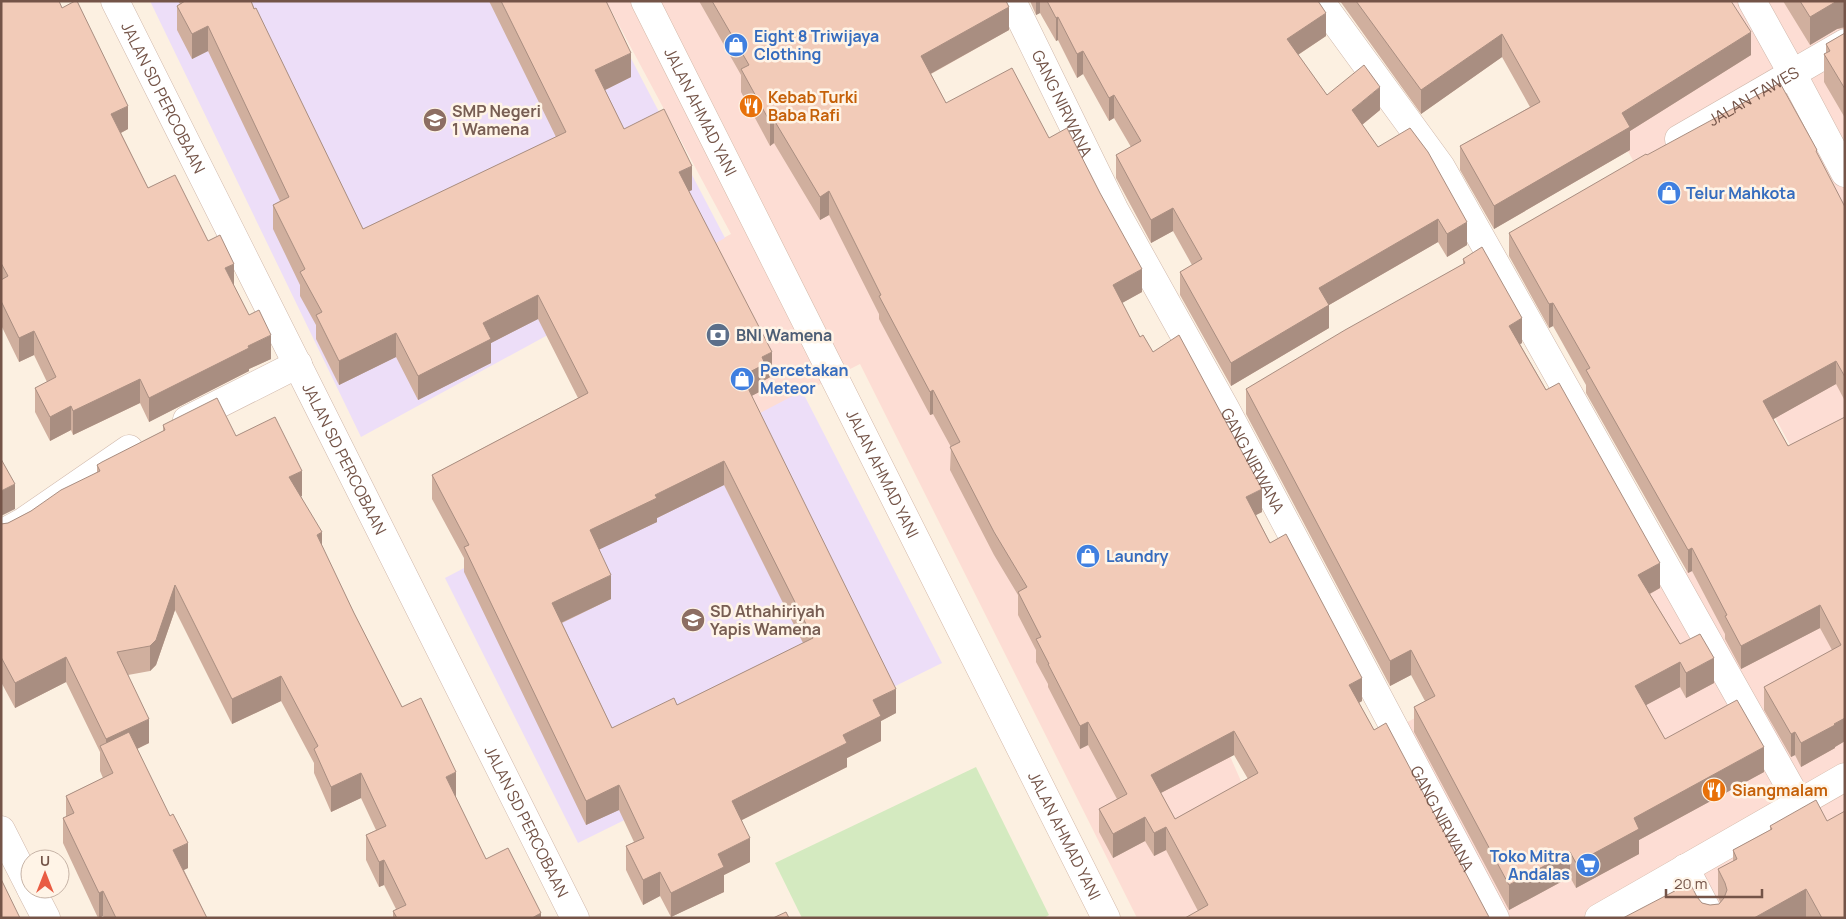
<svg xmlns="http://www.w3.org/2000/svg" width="1846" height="919" font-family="Manrope,sans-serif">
  <rect width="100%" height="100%" fill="#fcf0e1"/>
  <path fill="#fdddd4" d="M606 1H871L978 187 1252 806 1820 499 1545 1H1845V890L1794 918H1137L860 364 706 442 624 291 731 234Z"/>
  <path fill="#eddef8" d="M150 1H601L725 238 361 437Z
    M802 391 942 663 578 843 445 578Z"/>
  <path fill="#d4eac0" d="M976 767 1049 915 1044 918H802L775 863Z"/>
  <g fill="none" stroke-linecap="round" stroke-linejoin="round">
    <g stroke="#d0b8ab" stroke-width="29">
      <g id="minor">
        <path id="s1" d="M1012 1 1114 209 1225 408 1495 918"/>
        <path d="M1320 1 1441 167 1799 803"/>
        <path d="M1752 1 1792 73 1845 173"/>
        <path id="s2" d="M1679 139 1845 43"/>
        <path d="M187 420 298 364"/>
        <path d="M1 534 23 522 129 449"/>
        <path d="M1685 868 1711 918"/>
      </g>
    </g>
    <g stroke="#d0b8ab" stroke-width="29">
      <g id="tertiary">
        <path id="s3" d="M115 1 575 918"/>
        <path d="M1 830 30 887"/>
        <path d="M31 889 46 918"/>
      </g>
    </g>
    <g stroke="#d3b8a8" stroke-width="29">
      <g id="secondary">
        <path id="s4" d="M645 1 1106 918"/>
        <path d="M1599 918 1845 777"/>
      </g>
    </g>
    <use href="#minor" stroke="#fff" stroke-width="28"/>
    <use href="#tertiary" stroke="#fff" stroke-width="28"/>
    <use href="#secondary" stroke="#fff" stroke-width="28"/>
  </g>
  <path fill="#d0af9e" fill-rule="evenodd" d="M1 1 128 129 121 133 148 188 208 241 234 286 271 359 249 369V371L149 422 140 403 73 435 71 430 50 441 35 412V388L47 382 34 355 19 362 1 325Z
    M178 1H251L363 229 556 137 489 1H606L631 77 605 90 624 129 692 190 689 191 772 376 765 380V389L751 396 896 713 881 721V741L847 758V767L742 820 750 862 724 875V892L671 917 660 896 643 905 626 870V846L634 842 619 810 586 825 464 572V558L432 499V475L578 398 538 319 491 343V363L418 400 396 357 339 385 316 339V325L300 296V285L273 229V205L280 201 208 51 192 59 177 30V6L180 4ZM724 485 803 643 677 705 612 728 562 623 611 599 599 549 657 522V518Z
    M699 1H1006L1009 30 931 74 946 103 1049 138 1142 292 1122 303 1140 337 1153 352 1262 512 1256 515 1270 543 1362 701 1359 703 1374 730 1489 918 1198 911 1166 850 1154 856 1145 841 1113 858 1099 832V809L1117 799 1088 745 1080 749 1048 687V684L1036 662V650L1018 615V595L994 555 950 470 951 447 933 414 930 415 879 319V314L829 215 820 220 774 143 770 146 741 92V75ZM1234 755 1248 779 1175 819 1161 793Z
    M1030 1H1318L1326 36 1298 55 1327 95 1380 110 1362 125 1378 147 1467 245 1447 257 1438 242 1329 305V328L1231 386 1180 295V272L1192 265 1173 231 1151 243 1116 178V155L1131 147 1114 118 1109 121 1083 74 1077 78 1058 40 1056 41 1040 13 1036 15Z
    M1340 1H1731L1751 55 1630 131V150L1494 229 1460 170V146L1530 107 1502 57 1421 114Z
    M1783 1H1845V28L1837 29 1810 45Z
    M1845 33V118L1824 82V54L1826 53V44Z
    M1817 154 1845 207V401L1836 384 1773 419 1788 446 1845 417V741L1835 747V748L1801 767 1795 755 1791 757 1764 710V687L1832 650 1820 628 1741 669 1725 639V634L1692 571 1688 573 1586 393V385L1553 326 1549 328 1509 256V233L1647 155Z
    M1463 259 1522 343 1520 344 1660 588 1650 594 1680 644 1714 683 1686 698 1680 687 1646 705 1665 739 1764 772 1639 840V854L1576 888 1570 877 1509 910 1414 732V707L1425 701 1411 675 1390 686 1246 414V389L1463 264Z
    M163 425 236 436 302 496H301L322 547 354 613 402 707 456 797V798L486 859 541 918H393V911L396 909 384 885 379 887 366 860V835L376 830 361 798 331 812 314 773V763L281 701 232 724 175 610 156 665 150 671 128 675 149 743 137 749 188 868 184 870 207 918H104L103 916 98 918 63 843V818L66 817V796L103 778 100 771V752L66 682 15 708 1 682V524L8 523 31 511 97 472V465L163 431Z
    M1770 826 1845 918H1806V917L1804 918H1623L1697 897 1702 903 1710 905 1719 904 1720 902 1718 897V869L1733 861V850L1770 830Z"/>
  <path fill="#a98e81" d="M1036 1H1040V13L1036 15Z
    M1837 1H1844V27L1837 29 1810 45V17Z
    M1009 7V30L921 79V56Z
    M1326 13V36L1287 62V39Z
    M1058 17V40L1056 41V18Z
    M208 26V51L192 59V34Z
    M1751 32V55L1630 131V150L1494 229V206L1622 113Z
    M1502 34V57L1421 114V90Z
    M1083 51V74L1077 78V54Z
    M631 53V77L595 95V70Z
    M1380 87V110L1352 133V110Z
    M1114 95V118L1109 121V98Z
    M128 106V129L111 138V114Z
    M774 120V143L770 146V122Z
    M692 166V190L679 196V172Z
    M829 191V215L820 220V197Z
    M1173 208V231L1151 243V220Z
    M1438 219V242L1329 305V328L1231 386V363L1319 288Z
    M1467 222V245L1447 257V234Z
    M234 264V288L225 268Z
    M1142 269V292L1113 308V285Z
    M538 295V319L491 343V363L418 400V376L483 323Z
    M1553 303V326L1549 328V304Z
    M1522 318V343L1509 351V326Z
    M34 331V355L19 362V338Z
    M396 333V357L339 385V361Z
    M271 335V359L249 369V371L149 422V398L248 346Z
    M772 352V376L765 380V389L742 401V376L762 357Z
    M1836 361V384L1763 425V401Z
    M140 379V403L73 435V411Z
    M933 390V414L930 415V392Z
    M71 406V430L50 441V417Z
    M724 461V485L657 518V522L590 554V530L655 495Z
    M302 471V496L289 502V477Z
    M15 484V509L1 516V491Z
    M1262 489V512L1246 520V497Z
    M322 532V557L317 535Z
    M1692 548V571L1688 573V550Z
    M1660 563V588L1638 600V575Z
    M611 575V599L552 627V603Z
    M175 585V610L156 665 150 671V646Z
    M1820 605V628L1741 669V646Z
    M1411 650V675L1390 686V661Z
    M66 657V682L15 708V683Z
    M1714 658V683L1686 698V673Z
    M1680 662V687L1635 711V686Z
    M281 676V701L232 724V699Z
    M1362 678V701L1349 708V685Z
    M896 689V713L881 721V741L847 758V767L732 825V801L843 735 873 700Z
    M1845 718V741L1835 747V748L1801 767V743Z
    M149 719V743L108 763 106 759V739Z
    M1088 722V745L1080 749V726Z
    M1234 731V755L1151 798V775Z
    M1795 732V755L1791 757V734Z
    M1764 747V772L1639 840V854L1576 888V863L1634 818Z
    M456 772V797L446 802V777Z
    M361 773V798L331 812V787Z
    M619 785V810L586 825V801Z
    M1145 817V841L1113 858V834Z
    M1166 827V850L1154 856V833Z
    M750 838V862L724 875V892L671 917V893L718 854Z
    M188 843V868L173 875V850Z
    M1570 852V877L1509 910V885Z
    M384 860V885L379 887V862Z
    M660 872V896L643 905V880Z
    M1806 889V917L1804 918H1754Z
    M103 891V916L99 918V893Z
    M541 913V918H532Z"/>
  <path fill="#f2cbb8" stroke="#a98e81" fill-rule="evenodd" d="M1 1H59L62 8 75 1H77L128 106 111 114 148 188 175 175 208 241 220 235 234 264 225 268 249 315 259 310 271 335 248 346 249 348 149 398 140 379 73 411 71 406 50 417 35 388 56 377 34 331 19 338 1 301V280L8 276 1 263Z
    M185 1H251L254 9 256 8 363 229 566 132 501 1H606L631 53 595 70 624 129 664 109 692 166 679 172 772 352 762 357 765 364 742 376 896 689 873 700 881 716 843 735 847 743 732 801 750 838 718 854 724 867 671 893 660 872 643 880 626 846 644 838 619 785 586 801 464 547 469 545 432 475 588 393 538 295 483 323 491 339 418 376 396 333 339 361 316 315 322 312 300 272 305 269 273 205 289 197 208 26 192 34 177 6ZM724 461 813 638 677 705 674 698 612 728 552 603 611 575 590 530 657 498 655 495Z
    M712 1H1006L1009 7 921 56 946 103 1012 68 1049 138 1067 128 1100 193 1142 269 1113 285 1140 337 1143 335 1153 352 1179 335 1262 489 1246 497 1270 543 1286 534 1362 678 1349 685 1374 730 1386 723 1489 917 1185 918 1208 905 1166 827 1154 833 1145 817 1113 834 1099 809 1127 794 1088 722 1080 726 1048 664H1049L1036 639 1041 637 1018 592 1027 587 994 532 950 447 960 442 933 390 930 392 879 296 881 295 829 191 820 197 774 120 770 122 741 69 749 65ZM1234 731 1258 773 1175 819 1151 775Z
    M1047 1H1318L1326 13 1287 39 1327 95 1364 65 1380 87 1352 110 1378 147 1410 128 1428 152 1467 222 1447 234 1438 219 1319 288 1329 305 1231 363 1180 272 1202 259 1173 208 1151 220 1116 155 1141 141 1114 95 1109 98 1083 51 1077 54 1058 17 1056 18Z
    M1356 1H1731L1751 32 1622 113 1630 127 1494 206 1460 146 1540 102 1502 34 1421 90Z
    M1800 1H1837L1810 17Z
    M1845 33V89L1824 54 1830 51 1826 44Z
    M1780 83 1817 150 1816 151 1845 207V377L1836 361 1763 401 1788 446 1845 417V718L1834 724 1835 725 1801 743 1795 732 1791 734 1764 687 1841 645 1820 605 1741 646 1725 616 1727 615 1692 548 1688 550 1586 370 1590 368 1553 303 1549 304 1509 233 1646 154 1647 155Z
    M1482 247 1522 318 1509 326 1546 390 1559 383 1660 563 1638 575 1680 644 1700 634 1714 658 1686 673 1680 662 1635 686 1665 739 1737 700 1764 747 1634 818 1639 829 1576 863 1570 852 1509 885 1414 707 1435 696 1411 650 1390 661 1246 389 1345 330 1465 263 1463 259Z
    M217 398 236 436 275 417 302 471 289 477 322 532 317 535 354 613 402 707 421 698 456 772 446 777 486 859 508 848 541 913 532 918H397L393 911 406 905 384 860 379 862 366 835 386 826 361 773 331 787 314 749 318 746 281 676 232 699 175 585 156 640 150 646 117 652 149 719 106 739 66 657 15 683 1 657V524L8 523 31 511 61 490 100 471 97 465 102 462 165 430 163 425Z
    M1 459 15 484 1 491Z
    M129 732 170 816 173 814 188 843 173 850 207 918H116L103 891 99 893 63 818 74 813 66 796 113 773 100 746Z
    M1816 800 1827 821 1845 811V918H1822L1806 889 1754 918H1623L1690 883 1697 897 1702 903 1710 905 1719 904 1724 898 1727 890 1725 883 1718 869 1737 859 1733 850 1772 829 1770 826Z
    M1 879 20 918H1Z
    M786 912 789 918H773Z"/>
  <defs>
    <g id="shop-disc" transform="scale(1.25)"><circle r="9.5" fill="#3f7fe0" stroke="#fff4e7"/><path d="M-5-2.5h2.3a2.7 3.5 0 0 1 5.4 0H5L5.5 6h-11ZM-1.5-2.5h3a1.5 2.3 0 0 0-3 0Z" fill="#fff"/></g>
    <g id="restaurant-disc" transform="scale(1.25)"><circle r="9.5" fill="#e8710a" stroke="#fff4e7"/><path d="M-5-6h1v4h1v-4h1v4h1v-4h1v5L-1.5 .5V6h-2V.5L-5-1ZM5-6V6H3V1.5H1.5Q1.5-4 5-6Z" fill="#fff"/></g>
    <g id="school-disc" transform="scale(1.25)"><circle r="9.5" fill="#8d6e63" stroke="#fff4e7"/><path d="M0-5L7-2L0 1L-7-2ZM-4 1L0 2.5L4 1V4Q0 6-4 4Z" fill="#fff"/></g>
    <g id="bank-disc" transform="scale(1.25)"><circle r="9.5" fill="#5c6f8a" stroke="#fff4e7"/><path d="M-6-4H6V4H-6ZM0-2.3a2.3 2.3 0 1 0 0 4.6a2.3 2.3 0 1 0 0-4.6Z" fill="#fff"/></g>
    <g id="supermarket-disc" transform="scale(1.25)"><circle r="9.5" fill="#3f7fe0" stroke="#fff4e7"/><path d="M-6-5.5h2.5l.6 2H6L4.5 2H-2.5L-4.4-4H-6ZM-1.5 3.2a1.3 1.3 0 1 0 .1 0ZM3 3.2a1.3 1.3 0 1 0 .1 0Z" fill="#fff"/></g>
  </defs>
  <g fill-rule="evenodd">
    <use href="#shop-disc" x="736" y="45"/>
    <use href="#restaurant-disc" x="751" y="106"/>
    <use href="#school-disc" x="435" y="120"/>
    <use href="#shop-disc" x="1669" y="193"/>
    <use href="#bank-disc" x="718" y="335"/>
    <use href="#shop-disc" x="742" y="379"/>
    <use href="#shop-disc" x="1088" y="556"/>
    <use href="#school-disc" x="693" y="620"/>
    <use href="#restaurant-disc" x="1714" y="790"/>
    <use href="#supermarket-disc" x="1588" y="865"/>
  </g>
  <g text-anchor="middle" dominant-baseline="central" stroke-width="5" stroke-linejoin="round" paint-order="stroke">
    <g font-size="16" font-weight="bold" fill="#366cbe" stroke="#fff4e7" text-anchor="start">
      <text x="754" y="36">Eight 8 Triwijaya<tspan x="754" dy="18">Clothing</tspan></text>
      <text x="1686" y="193">Telur Mahkota</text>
      <text x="760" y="370">Percetakan<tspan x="760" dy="18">Meteor</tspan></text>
      <text x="1106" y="556">Laundry</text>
      <text x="1570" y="856" text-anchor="end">Toko Mitra<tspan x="1570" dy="18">Andalas</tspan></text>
    </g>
    <g font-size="16" fill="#745448" stroke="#fff4e7">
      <text stroke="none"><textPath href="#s2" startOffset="86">JALAN TAWES</textPath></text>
      <text stroke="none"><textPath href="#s3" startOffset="108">JALAN SD PERCOBAAN</textPath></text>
      <text stroke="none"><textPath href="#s1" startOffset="114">GANG NIRWANA</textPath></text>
      <text stroke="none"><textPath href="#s4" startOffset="124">JALAN AHMAD YANI</textPath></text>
      <text stroke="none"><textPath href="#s3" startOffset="512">JALAN SD PERCOBAAN</textPath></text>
      <text stroke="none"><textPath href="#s1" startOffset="519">GANG NIRWANA</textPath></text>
      <text stroke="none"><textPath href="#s4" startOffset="529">JALAN AHMAD YANI</textPath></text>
      <text stroke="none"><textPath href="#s1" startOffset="924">GANG NIRWANA</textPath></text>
      <text stroke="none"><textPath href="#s3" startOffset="918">JALAN SD PERCOBAAN</textPath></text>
      <text stroke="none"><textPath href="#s4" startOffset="934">JALAN AHMAD YANI</textPath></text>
    </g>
    <g font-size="16" font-weight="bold" fill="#c56008" stroke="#fff4e7" text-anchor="start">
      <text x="768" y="97">Kebab Turki<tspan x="768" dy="18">Baba Rafi</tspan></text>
      <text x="1732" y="790">Siangmalam</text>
    </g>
    <g font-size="16" font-weight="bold" fill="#785e54" stroke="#fff4e7" text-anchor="start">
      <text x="452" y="111">SMP Negeri<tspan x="452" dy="18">1 Wamena</tspan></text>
      <text x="710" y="611">SD Athahiriyah<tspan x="710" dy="18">Yapis Wamena</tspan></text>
    </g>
    <g font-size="16" font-weight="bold" fill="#4e5e75" stroke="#fff4e7" text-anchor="start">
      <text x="736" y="335">BNI Wamena</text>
    </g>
  </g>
  <rect width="1846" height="919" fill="none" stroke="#745448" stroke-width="5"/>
  <g transform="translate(45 874)"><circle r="24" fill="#fff4e7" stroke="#c7b4a7"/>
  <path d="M0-4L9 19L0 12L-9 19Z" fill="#e95c43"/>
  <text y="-8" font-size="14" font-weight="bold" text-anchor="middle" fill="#745448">U</text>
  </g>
  <path d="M1666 889v8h96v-8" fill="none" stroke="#745448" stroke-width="2.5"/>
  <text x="1674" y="889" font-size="15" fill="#745448" stroke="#fff4e7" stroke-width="4" paint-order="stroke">20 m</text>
</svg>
